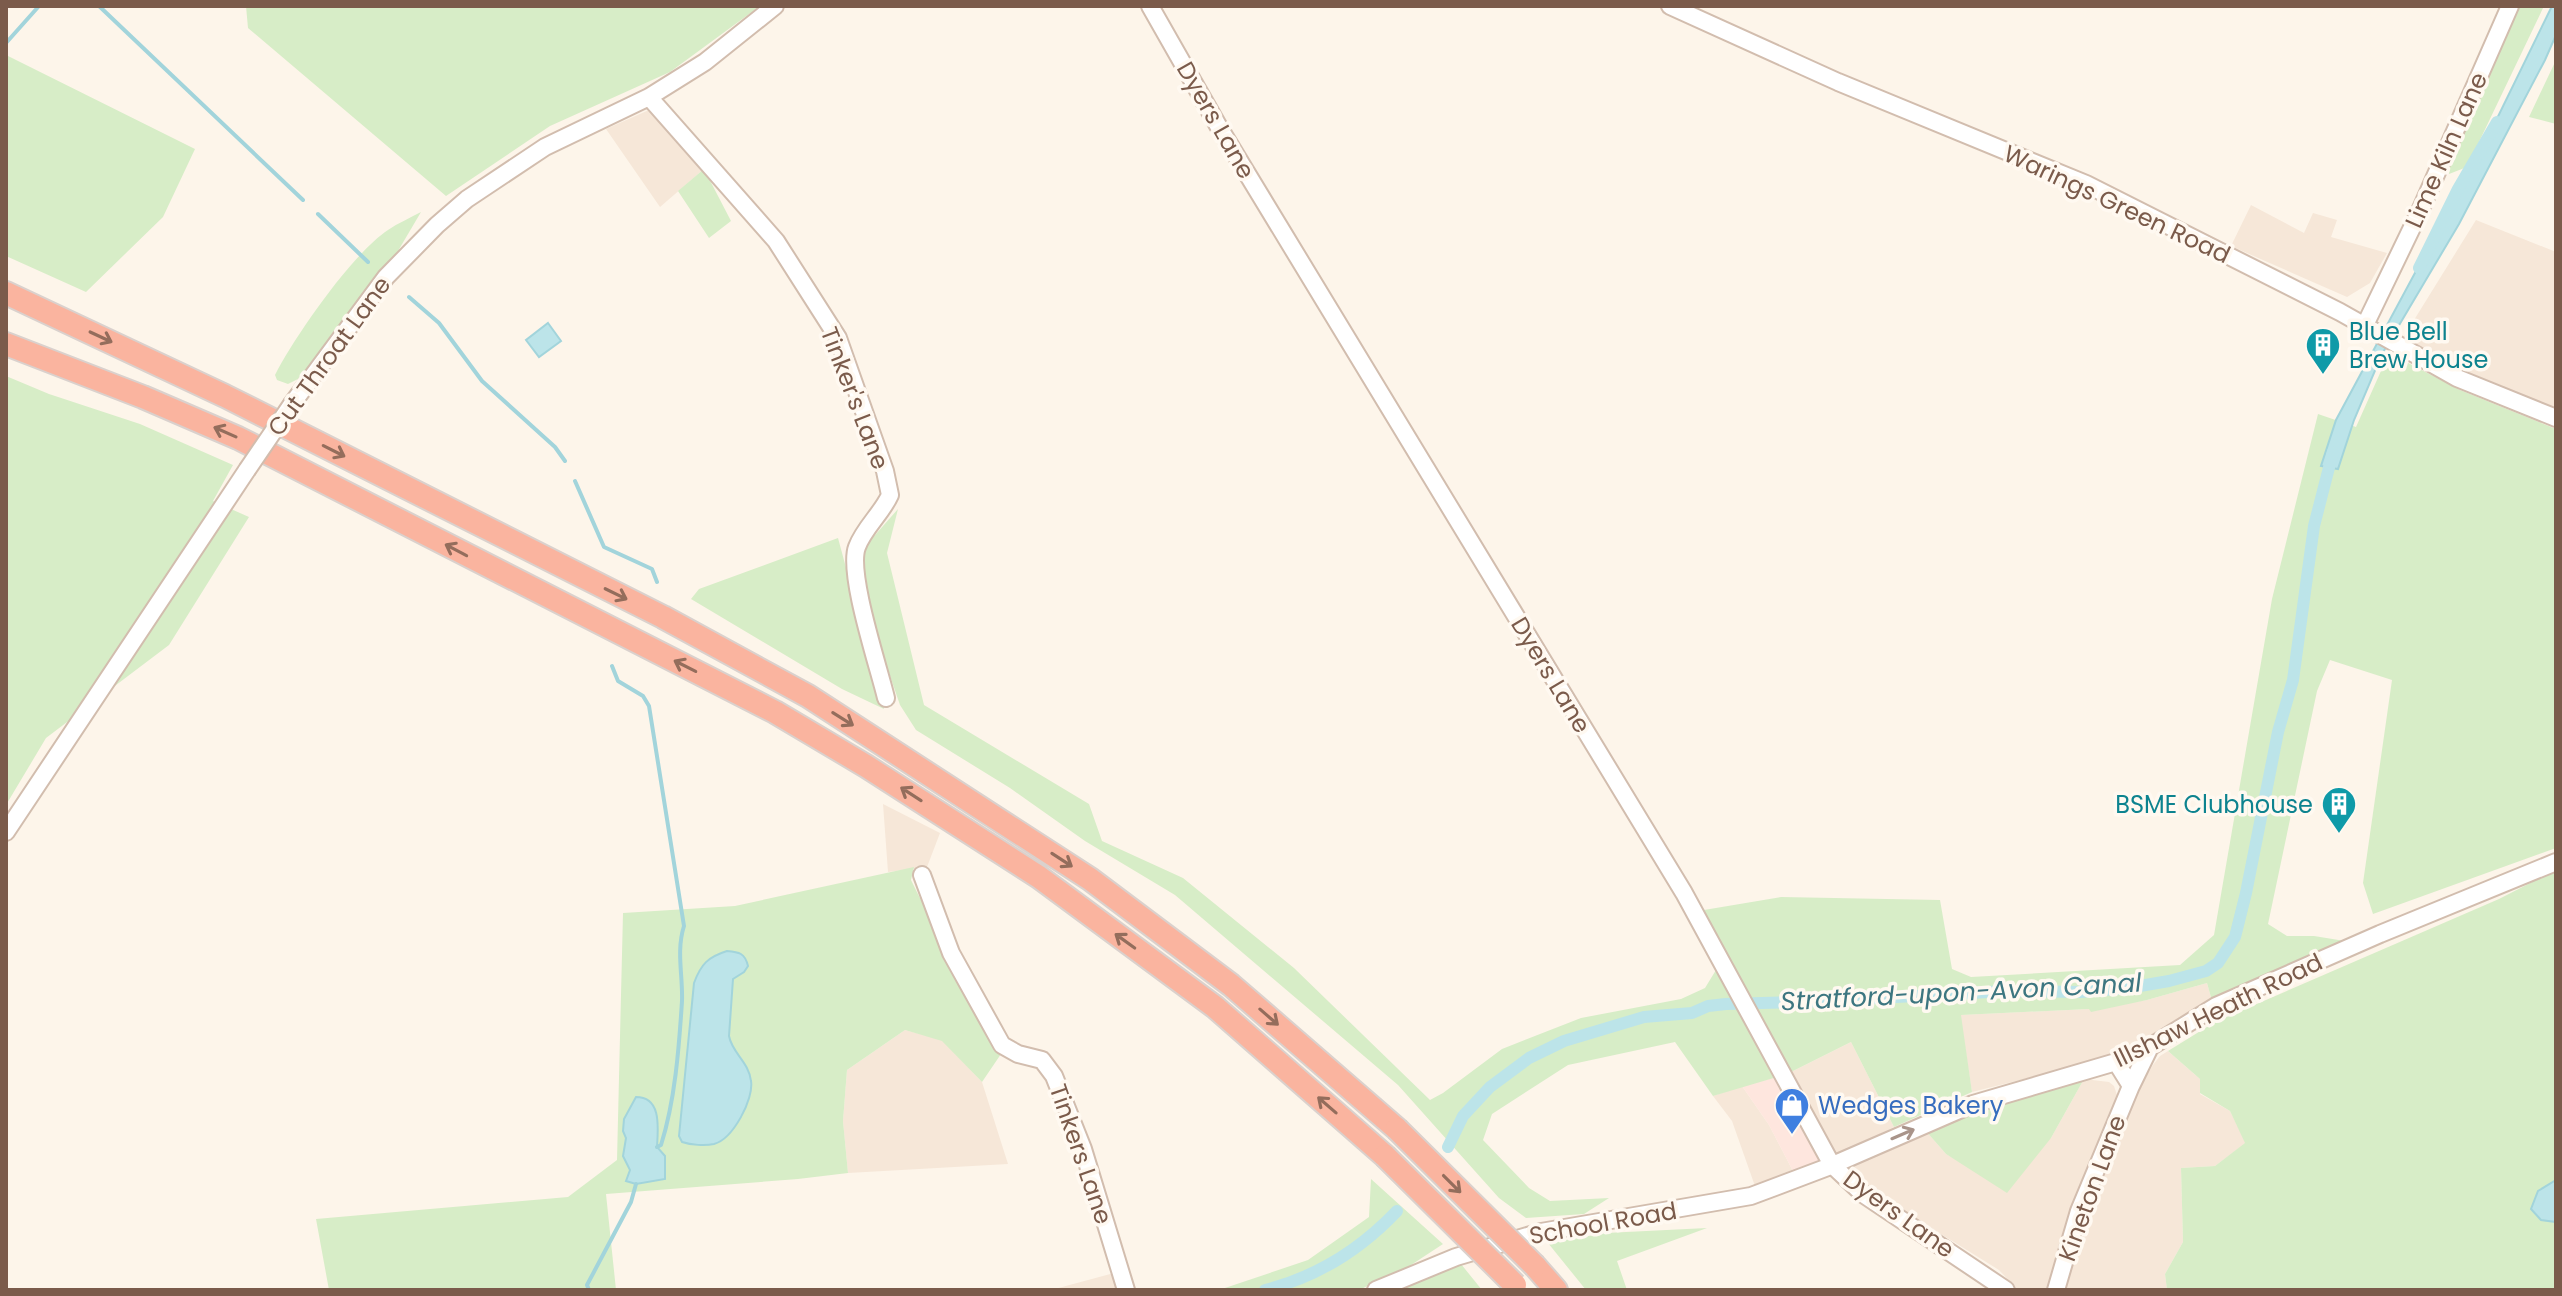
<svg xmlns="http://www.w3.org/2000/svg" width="2562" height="1296" font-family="Poppins,sans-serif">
  <rect width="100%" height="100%" fill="#fdf5ea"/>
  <path fill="#f6e7d8" d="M649 110 704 169 660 207 606 129Z
    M2251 205 2304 233 2313 213 2337 220 2331 237 2387 253 2370 283 2347 297 2231 246Z
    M2476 220 2556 252V408L2460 369 2401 341Z
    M883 804 940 833 927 867 888 872Z
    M2207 983 2212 1001 2150 1038 2107 1058 1972 1092 1960 1015 2089 1009 2147 1000Z
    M905 1030 942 1040 982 1082 1008 1164 848 1173 843 1121 847 1070Z
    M1851 1042 1894 1127 1841 1153H1836L1787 1074Z
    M2168 1051 2200 1079V1094L2230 1111 2246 1143 2215 1166 2181 1168 2183 1242 2165 1274 2167 1290H2065L2089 1206 2131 1103 2153 1065 2160 1056Z
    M2084 1079 2109 1082 2114 1086 2118 1098 2050 1290H2018L1999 1270 1904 1211 1849 1172V1166L1925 1130 1946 1154 1974 1170 2051 1138Z
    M1742 1086 1769 1125 1795 1175 1756 1189 1732 1121 1713 1096Z
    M1114 1273 1119 1290H1051Z"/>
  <path fill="#fee6de" d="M1777 1077 1826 1161 1795 1175 1769 1125 1742 1086Z"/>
  <path fill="#d7edc7" d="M246 6H760L670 72 550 126 446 196 248 28Z
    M2519 6H2544L2467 167 2449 174 2451 156Z
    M6 55 195 149 163 217 86 292 6 256Z
    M2556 60V124L2529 117Z
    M704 169 731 221 709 238 678 191Z
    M421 212 398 251 300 378 288 384 277 380 275 375C295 336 352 254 388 230 398 223 410 218 421 212Z
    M2389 353 2460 390 2556 429V848L2373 914 2363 883 2392 680 2330 660 2317 691 2268 924 2287 936H2314L2351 942 2212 1001 2207 983 2147 1000 2091 1012 2089 1009 1961 1015 1972 1092 1894 1127 1851 1042 1787 1074 1704 910 1781 897 1940 900 1952 969 1971 977 2180 965 2214 935 2272 599 2318 414 2356 427Z
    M6 376 49 394 140 424 233 465 213 501 249 517 169 645 46 738 6 805Z
    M898 509 887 553 924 705 1089 804 1102 841 1183 878 1294 968 1430 1100 1443 1093 1502 1049 1581 1018 1681 999 1705 988 1716 970 1777 1077 1713 1096 1675 1042 1568 1065 1492 1114 1483 1140 1529 1188 1550 1201 1609 1198 1584 1214 1526 1218 1499 1198 1398 1085 1175 895 1085 841 1010 788 916 730 900 705 862 594 861 551Z
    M838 538 884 709 842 689 691 599 699 589Z
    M914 867 911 880 989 1038 1001 1054 982 1082 942 1041 905 1030 847 1070 843 1121 848 1173 798 1179 606 1194 616 1290H329L316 1219 568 1197 617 1160 623 913 735 906Z
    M2556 870V1290H2167L2165 1274 2183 1242 2181 1168 2215 1166 2245 1143 2230 1111 2200 1093V1079L2168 1051 2215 1022 2499 899Z
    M2084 1079 2051 1138 2007 1193 1946 1154 1925 1130 1974 1111Z
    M1371 1179 1443 1244 1408 1267 1359 1290H1219L1308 1260 1369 1217Z
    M1707 1228 1617 1261 1627 1290H1586L1548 1243 1606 1233Z
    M1461 1264 1482 1290H1391Z"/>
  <path fill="#bce4e9" stroke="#a2d4db" stroke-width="2" d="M2552 6H2556V35L2545 60 2459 224 2382 354 2354 420 2338 469 2321 466 2336 420 2488 137Z
    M548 323 561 341 539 357 526 340Z
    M727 951C739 952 745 953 748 966L744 972 733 979 729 1036C732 1053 749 1062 751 1081 754 1099 733 1139 714 1144 705 1146 691 1145 682 1142L679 1136 694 983C701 964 708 957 727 951Z
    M636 1097C662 1097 658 1128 657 1147L665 1156V1179L636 1184 626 1181 630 1170 623 1156 626 1138 623 1131 624 1119Z
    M2556 1180V1222L2541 1220 2531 1209 2538 1191Z"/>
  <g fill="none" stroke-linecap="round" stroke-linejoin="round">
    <path stroke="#a2d4db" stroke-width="4" d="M99 6 303 200
      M6 43 39 6
      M318 214 368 262
      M409 297 439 323 482 381 555 447 565 461
      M575 481 604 547 652 569 657 582
      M612 666 618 681 643 696 649 706 684 926C676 951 683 976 682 1001 679 1048 675 1101 661 1145L657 1147
      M589 1290 587 1285 631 1202 636 1184"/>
    <path stroke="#bce4e9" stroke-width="12" d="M2419 268 2458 189 2497 122
      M1448 1147 1463 1116 1490 1087 1529 1058 1564 1041 1644 1017 1692 1013 1708 1006 1726 1004 1804 1002 2007 991 2081 992 2128 988 2169 981 2206 971 2218 963 2235 937 2246 893 2278 732 2293 680 2314 526 2333 452
      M1265 1290C1317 1277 1360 1250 1397 1211"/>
    <g stroke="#d2bdae" stroke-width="20">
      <path id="minor" d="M1150 6 1220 129 1684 893 1832 1165 1863 1194 2006 1290
        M1670 6 1838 82 2086 184 2340 312 2457 378 2556 418
        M649 97 776 241 838 338 885 471 890 495C882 513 864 528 857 547 847 573 879 668 886 698
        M2365 325 2420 211 2510 6
        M292 404 386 277 437 225 467 199 545 147 649 97 705 62 775 6
        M6 832 247 470
        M922 875 951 953 1002 1045 1018 1054 1042 1060 1054 1076 1083 1149 1126 1290
        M2131 1086 2150 1047
        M1376 1290 1456 1257 1541 1232 1751 1196 1828 1167 1973 1104 2116 1062 2150 1047 2216 1006 2380 934 2556 862
        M2056 1290 2079 1211 2131 1086 2116 1062"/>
    </g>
    <g stroke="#dad1cd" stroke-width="26">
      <path id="highway" d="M6 293 225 396 663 617 808 696 1090 879 1231 985 1397 1129
        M6 344 143 397 238 438 775 712 866 766 1039 877 1215 1007 1385 1156
        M1535 1266 1556 1290"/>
    </g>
    <use href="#minor" stroke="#fff" stroke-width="16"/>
    <use href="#highway" stroke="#fab49f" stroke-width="22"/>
    <g stroke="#d2bdae" stroke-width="20" stroke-linecap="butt">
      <path id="minor-bridge" d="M247 470 292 404"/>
    </g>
    <g stroke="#dad1cd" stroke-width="26" stroke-linecap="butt">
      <path id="highway-bridge" d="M1397 1129 1535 1266
        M1385 1156 1515 1285"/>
    </g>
    <use href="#minor-bridge" stroke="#fff" stroke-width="16"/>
    <use href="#highway-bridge" stroke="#fab49f" stroke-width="22"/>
  </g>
  <defs><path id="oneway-shaft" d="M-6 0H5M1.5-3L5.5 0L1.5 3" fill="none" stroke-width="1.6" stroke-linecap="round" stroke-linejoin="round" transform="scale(2)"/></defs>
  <g stroke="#946d5c">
    <use href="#oneway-shaft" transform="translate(101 337) rotate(25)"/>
    <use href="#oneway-shaft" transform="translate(225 432) rotate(-156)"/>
    <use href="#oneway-shaft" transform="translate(334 451) rotate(27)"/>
    <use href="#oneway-shaft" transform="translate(456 550) rotate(-152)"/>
    <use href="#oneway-shaft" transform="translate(616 594) rotate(26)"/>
    <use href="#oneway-shaft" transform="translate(685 666) rotate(-153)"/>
    <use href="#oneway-shaft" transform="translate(843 719) rotate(32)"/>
    <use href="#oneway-shaft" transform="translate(911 794) rotate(-147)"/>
    <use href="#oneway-shaft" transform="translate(1062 860) rotate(33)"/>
    <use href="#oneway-shaft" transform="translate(1125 941) rotate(-144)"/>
    <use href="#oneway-shaft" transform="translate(1269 1017) rotate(41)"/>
    <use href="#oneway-shaft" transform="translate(1327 1105) rotate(-139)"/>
    <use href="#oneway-shaft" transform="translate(1452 1184) rotate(45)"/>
  </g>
  <use stroke="#a9948a" href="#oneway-shaft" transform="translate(1903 1134) rotate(-23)"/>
  <defs>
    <g id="building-pin" transform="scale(1.8)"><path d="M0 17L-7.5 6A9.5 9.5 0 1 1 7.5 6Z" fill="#0f9aa8" stroke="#fff9f1"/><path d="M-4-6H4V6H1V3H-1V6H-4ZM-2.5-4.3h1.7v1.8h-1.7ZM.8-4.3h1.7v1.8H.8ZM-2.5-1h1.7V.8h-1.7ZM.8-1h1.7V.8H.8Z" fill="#fff"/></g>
    <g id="shop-pin" transform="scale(1.8)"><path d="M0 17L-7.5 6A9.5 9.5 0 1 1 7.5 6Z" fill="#3f7fe0" stroke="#fff9f1"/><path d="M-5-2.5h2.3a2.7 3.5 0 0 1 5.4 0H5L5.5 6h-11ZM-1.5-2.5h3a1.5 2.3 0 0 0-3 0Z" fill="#fff"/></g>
  </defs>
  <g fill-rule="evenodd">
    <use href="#building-pin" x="2323" y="345"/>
    <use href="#building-pin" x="2339" y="804"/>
    <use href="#shop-pin" x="1792" y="1105"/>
  </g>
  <g text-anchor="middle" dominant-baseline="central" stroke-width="7" stroke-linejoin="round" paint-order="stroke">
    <g font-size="24" fill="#7b5b4b" stroke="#fff9f1">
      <text transform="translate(1216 120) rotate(60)">Dyers Lane</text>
      <text transform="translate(2446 150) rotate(-66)">Lime Kiln Lane</text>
      <text transform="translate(2117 204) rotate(25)">Warings Green Road</text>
      <text transform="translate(329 356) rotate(-54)">Cut Throat Lane</text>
      <text transform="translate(855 398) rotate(69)">Tinker's Lane</text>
      <text transform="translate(1551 675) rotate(59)">Dyers Lane</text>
      <text transform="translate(2218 1010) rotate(-26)">Illshaw Heath Road</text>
      <text transform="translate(1081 1154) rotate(71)">Tinkers Lane</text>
      <text transform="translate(2092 1188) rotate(-70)">Kineton Lane</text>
      <text transform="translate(1899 1214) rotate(36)">Dyers Lane</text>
      <text transform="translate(1603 1223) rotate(-10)">School Road</text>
    </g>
    <g font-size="24" fill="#0d838f" stroke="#fff9f1" text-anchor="start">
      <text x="2349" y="331">Blue Bell<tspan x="2349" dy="28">Brew House</tspan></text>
      <text x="2313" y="804" text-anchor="end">BSME Clubhouse</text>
    </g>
    <g font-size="24" fill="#366cbe" stroke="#fff9f1" text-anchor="start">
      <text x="1818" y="1105">Wedges Bakery</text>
    </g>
    <g font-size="26" font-style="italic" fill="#3d7680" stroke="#fff9f1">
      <text transform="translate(1961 992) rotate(-3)">Stratford-upon-Avon Canal</text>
    </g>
  </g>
  <rect width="2562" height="1296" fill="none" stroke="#7b5b4b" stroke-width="16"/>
</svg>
